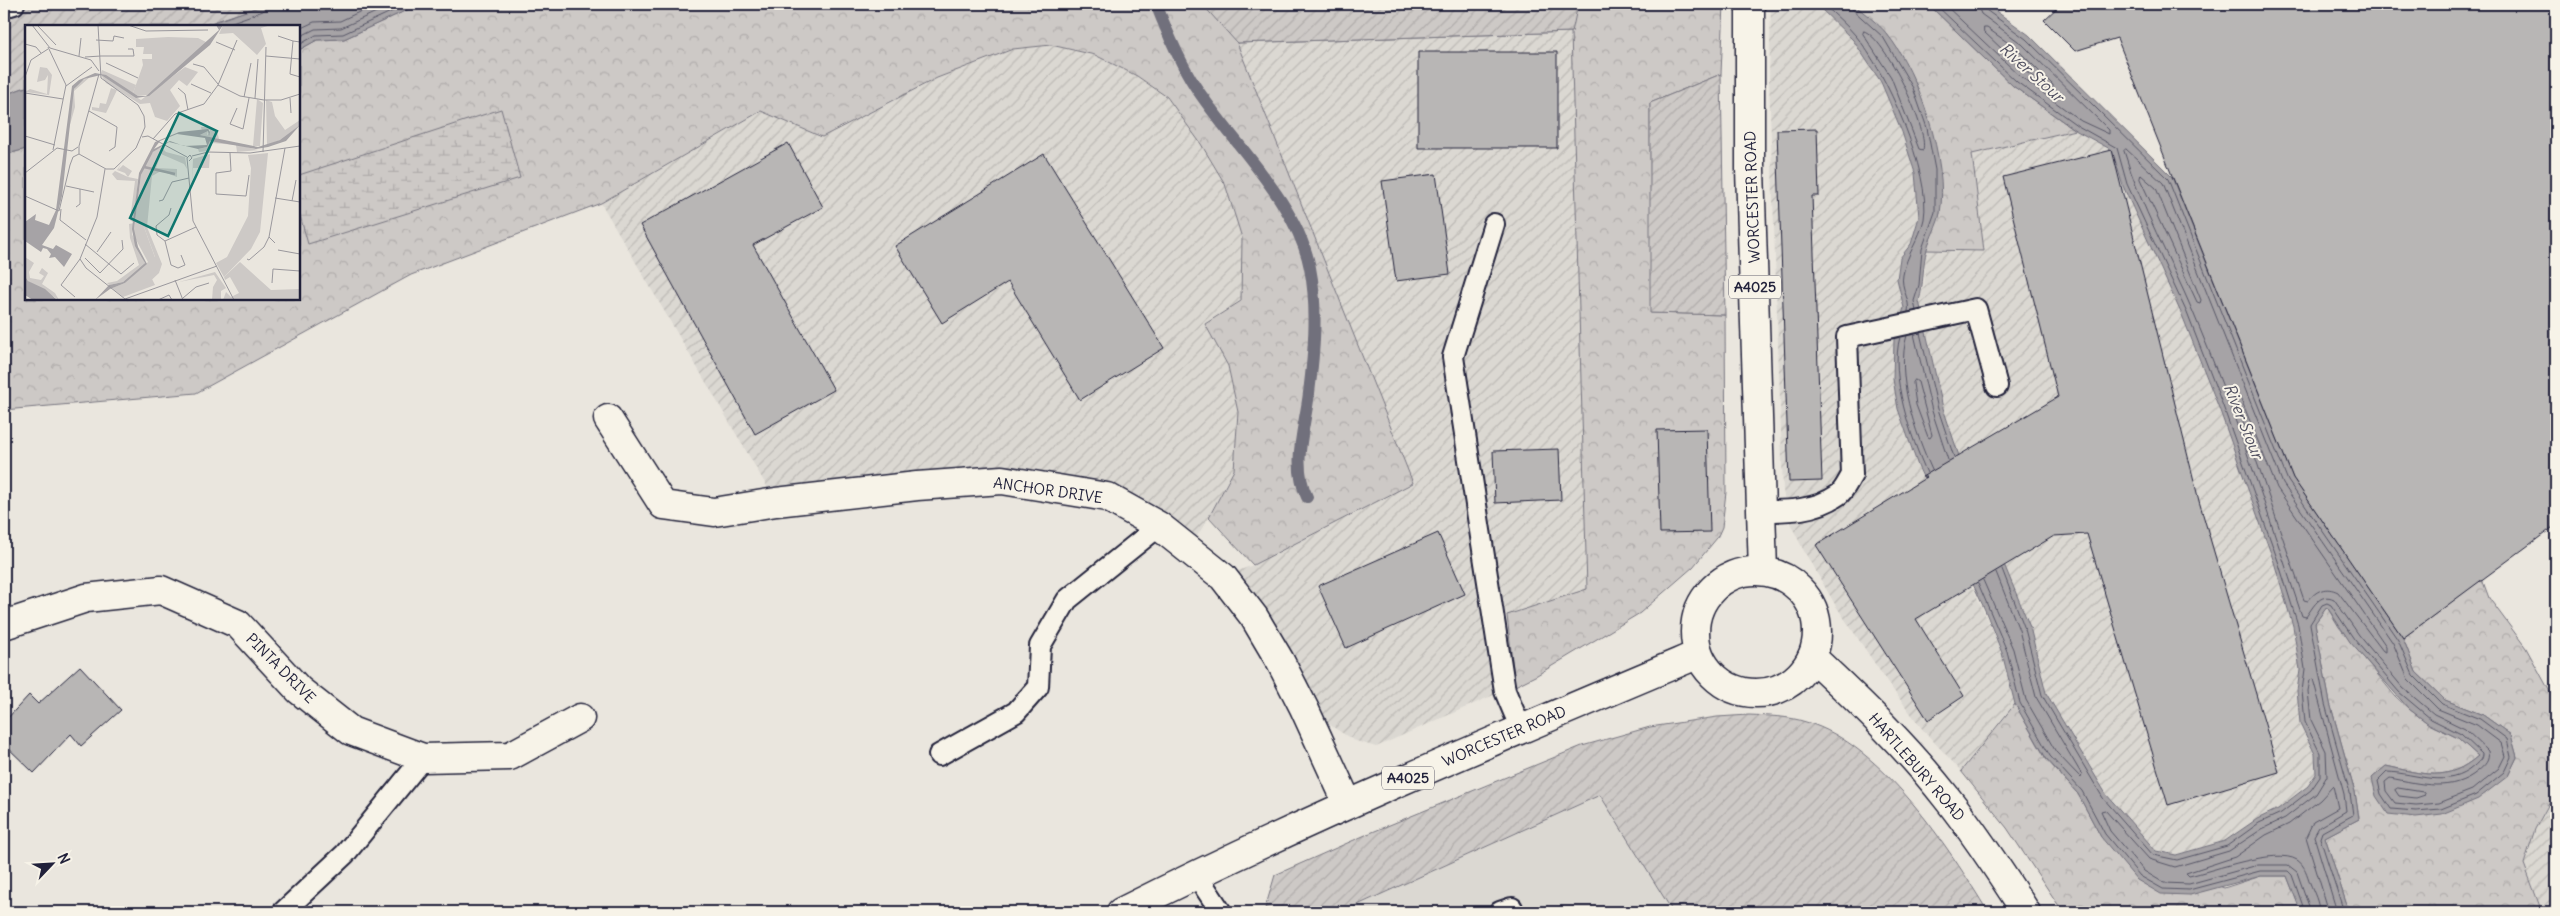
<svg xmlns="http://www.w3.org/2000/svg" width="2560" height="916" font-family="Delius,sans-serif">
  <defs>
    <pattern id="industrial-furrows" width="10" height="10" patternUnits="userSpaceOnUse" patternTransform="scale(1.25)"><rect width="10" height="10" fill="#dbd8d2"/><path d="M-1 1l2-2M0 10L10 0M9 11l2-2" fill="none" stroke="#bcb9b5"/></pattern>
    <pattern id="forest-crowns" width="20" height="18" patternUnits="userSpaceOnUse" patternTransform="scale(1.25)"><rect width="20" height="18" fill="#cdc9c6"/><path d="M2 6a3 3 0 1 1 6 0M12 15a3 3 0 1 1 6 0" fill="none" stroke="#b0acab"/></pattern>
    <pattern id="wetland-marsh" width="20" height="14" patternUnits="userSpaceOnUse" patternTransform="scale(1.25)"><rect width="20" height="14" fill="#cdc9c6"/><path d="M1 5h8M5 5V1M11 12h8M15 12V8" fill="none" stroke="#b0acab"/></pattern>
    <pattern id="garden-furrows" width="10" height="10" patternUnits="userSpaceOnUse" patternTransform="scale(1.25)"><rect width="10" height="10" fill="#cdc9c6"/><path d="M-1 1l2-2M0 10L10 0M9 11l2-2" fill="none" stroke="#b0acab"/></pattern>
  </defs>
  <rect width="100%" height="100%" fill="#eae6de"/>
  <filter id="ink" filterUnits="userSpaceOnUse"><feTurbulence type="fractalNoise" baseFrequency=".02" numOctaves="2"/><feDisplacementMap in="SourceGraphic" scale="10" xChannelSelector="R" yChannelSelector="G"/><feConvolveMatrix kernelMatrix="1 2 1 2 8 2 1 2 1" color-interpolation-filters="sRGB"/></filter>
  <g filter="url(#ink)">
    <path fill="#dbd8d2" d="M1600 795 1673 912H1342Z"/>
    <path fill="url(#industrial-furrows)" d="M1771 4H1816L1853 40 1881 82 1902 132 1915 173 1919 217 1911 244 1900 258 1897 279 1904 308 1894 340 1898 409 1918 466 2002 652 2015 704 1961 771 1923 730 1888 683 1836 606 1804 551 1791 525 1786 508 1783 490 1769 80Z
      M1572 32 1587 590 1507 615 1485 619 1496 694 1376 747 1353 740 1304 708 1223 577 1253 565 1413 483 1237 43Z
      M1051 45 1094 55 1137 76 1167 97 1201 144 1225 184 1242 238 1241 301 1205 324 1228 366 1238 412 1234 470 1209 517 1189 549 1159 526 1002 480 776 502 601 203 761 111 822 137 937 78 1013 49Z
      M2075 130 2112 150 2123 186 2182 315 2219 408 2274 562 2293 626 2300 670 2297 691 2300 723 2315 754 2316 774 2308 786 2278 809 2257 819 2225 841 2176 855 2156 851 2106 794 2046 693 2030 627 1958 453 1943 408 1919 301 1924 286 1926 250 1984 251 1972 154Z
      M2556 791V912H2542L2524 864 2535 829Z"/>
    <path fill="url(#forest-crowns)" stroke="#787680" d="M420 4H1724L1721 74 1650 103 1651 313 1725 315 1726 492 1722 527 1717 538 1693 567 1640 613 1537 675 1515 686 1507 615 1587 589 1571 32 1237 43 1413 483 1253 565 1209 517 1234 470 1238 412 1228 366 1205 324 1241 301 1242 238 1225 184 1201 144 1167 97 1137 76 1095 55 1051 45 1013 49 937 78 822 137 761 111 601 203 411 275 196 393 4 410V155L26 149V299H299V50L317 40 344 39Z
      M1853 4H1928L2013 86 2075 130 1972 154 1984 251 1926 250 1940 213 1917 86 1887 34Z
      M2482 579 2489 598 2526 648 2556 703V791L2535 829 2524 864 2542 912H2349L2325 837 2359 819 2355 792 2330 703 2315 623 2327 607 2339 627 2395 696 2409 709 2429 724 2458 738 2478 756C2447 783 2424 774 2386 766L2372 778 2508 776 2517 757 2511 735 2483 715 2445 700 2416 672 2403 638Z
      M2015 704 2046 759 2078 794 2101 837 2224 888 2261 876H2287L2301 912H2063L2007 828 1961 771Z"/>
    <path fill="url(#wetland-marsh)" stroke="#787680" d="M501 109 520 178 308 244 299 212V175Z"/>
    <path fill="url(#garden-furrows)" stroke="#787680" d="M14 4H267L202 26H26V87L4 95V7Z
      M1202 4H1578L1572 32 1237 43Z
      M1721 74 1725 315 1650 313V103Z
      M1749 715C1768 716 1788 716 1806 722 1882 744 1949 848 1988 912H1673L1600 795 1342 912H1264L1275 875 1370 833 1582 746 1650 727 1717 717Z"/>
    <path fill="#a6a3a6" stroke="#716f7b" d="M267 4H420L344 39 317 40 299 50V26H202Z
      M1816 4H1853C1864 13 1878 23 1887 34 1919 73 1949 163 1940 213 1938 225 1930 237 1927 249 1922 266 1924 284 1919 301L1943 408 1958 453 2030 627 2046 693 2106 794 2156 851 2176 855 2225 841 2257 819 2278 809 2308 786 2316 774 2315 754 2300 723 2297 691 2300 670 2293 626 2274 562 2219 408 2182 315 2123 186 2112 150 2075 130 2013 86 1928 4H1986L2029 35 2172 177 2293 478 2403 638 2416 672 2445 700 2483 715 2511 735 2517 757 2508 776 2478 799 2442 814 2416 817 2388 814 2376 796 2372 778 2386 766C2423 774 2447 783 2478 756L2458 738 2429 724 2409 709 2350 642 2327 607 2315 623 2330 703 2355 792 2359 819 2325 837 2349 912H2301L2287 876H2261L2190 895 2161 894 2137 880 2101 837 2078 794 2046 758 2015 704 2002 653 1985 610 1918 466 1898 409 1893 379 1894 340 1904 308 1897 279 1900 258 1911 244 1919 217 1915 173 1902 132 1881 82 1853 40Z
      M26 87V149L4 155V95Z"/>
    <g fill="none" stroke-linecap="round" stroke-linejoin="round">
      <path stroke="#575666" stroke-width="1" d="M1823 4C1834 14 1846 24 1856 36 1885 69 1932 175 1924 219 1920 239 1906 255 1903 275 1900 288 1911 300 1908 312
        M1850 4 1852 9 1883 37 1913 88 1927 128 1935 170V212L1922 249 1919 285 1914 301 1916 311
        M1935 4 2017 82 2078 126 2117 148 2127 184 2187 313 2223 406 2278 561 2298 625 2305 669 2302 691 2305 722 2320 753V777L2311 790 2281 813 2259 823 2227 846 2177 860 2153 855 2103 798 2042 695 2025 629 2002 569
        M1944 4 2021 77 2081 121 2109 134V130L2022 44 1981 14 1977 4
        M1984 4 1986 10 2026 39 2168 179 2288 481 2398 640 2413 675 2442 704 2480 719 2507 739 2511 757 2504 772 2476 795 2441 809 2416 811 2391 809 2381 794 2378 781 2387 772C2417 773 2447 790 2474 766 2478 762 2482 760 2482 754L2461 734 2431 719 2399 692 2354 639 2331 605 2327 603 2322 605 2310 624 2325 704 2350 793 2353 815 2322 832 2320 838 2344 912
        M221 26 263 11 266 4
        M1984 28H1987L2017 49 2053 85V89H2050L2025 71 1984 32Z
        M299 29 314 22 340 21 376 4
        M1864 31C1885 37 1929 129 1923 150L1919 149 1891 77 1863 34Z
        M299 37 315 29 341 28 394 4
        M299 45 316 35 343 34 408 4
        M2126 149 2163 183 2283 484 2393 643 2408 679 2438 709 2477 725 2501 743 2505 756 2499 768 2472 790 2439 803 2416 805 2395 803 2386 791 2385 782 2390 778C2421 784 2452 793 2478 771 2485 765 2490 761 2488 751L2465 729 2434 714 2403 688 2359 635 2334 599C2320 592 2313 607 2306 617L2302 616C2268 514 2235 411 2193 312 2170 258 2141 208 2124 151Z
        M2141 175 2156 188 2201 300 2200 303 2197 302 2140 179Z
        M1920 333 1938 409 1954 457
        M1914 334 1932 411 1948 460
        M1907 335C1895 376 1915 432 1932 470
        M1900 337C1889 375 1911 438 1927 473
        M1915 380 1918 382 1932 435 1930 438 1928 437 1916 405 1913 383Z
        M2238 398 2241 399 2277 488 2386 646V652L2383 651 2338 592C2326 586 2316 590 2308 601L2304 600 2236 401Z
        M1983 580 2013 649 2026 700 2056 752 2081 778 2082 775 2036 697 2019 630 1996 572
        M1978 583 2007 651 2020 703 2050 756 2082 791 2105 834 2140 876 2163 889 2189 890 2260 871H2288L2292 875 2305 912
        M2398 788 2423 792 2425 795 2416 798 2399 796 2395 790Z
        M2311 912 2297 872 2288 865H2258L2189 884 2164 883 2144 871 2110 831 2101 811 2105 810 2149 859 2175 867 2229 851 2262 829 2285 818 2316 794 2327 776 2326 751 2311 720 2308 691 2310 680 2313 679 2344 794 2346 811 2319 827 2314 836 2337 912
        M2319 912C2319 902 2314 893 2310 883 2307 875 2305 865 2297 860 2276 847 2213 871 2189 876L2186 873 2235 857 2266 835 2289 824 2320 800 2333 786 2338 808 2313 822 2306 837 2329 912"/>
      <path stroke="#716f7b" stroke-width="12" d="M1156 4C1167 32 1179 61 1195 86 1231 142 1297 201 1310 268 1318 308 1314 353 1309 393 1305 428 1291 463 1307 497"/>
    </g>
    <path fill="#b8b6b5" stroke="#22223b" d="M2061 4H2556V525L2403 638 2293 478 2117 38 2075 51 2044 20Z
      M1418 52H1557V148H1418Z
      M1817 129 1819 196H1812L1822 481 1789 482 1777 130Z
      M788 143 823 207 753 245 834 390 755 434 640 225Z
      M2112 150 2199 501 2279 772 2168 805 2087 534 2054 536 1916 619 1964 696 1928 720 1816 545 1927 477H1922L2058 397 2003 177Z
      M1044 154 1164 348 1080 400 1008 282 942 323 895 246Z
      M1436 174 1450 274 1396 281 1382 181Z
      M1707 429 1710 532 1660 533 1657 430Z
      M1559 449 1561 500 1495 503 1493 451Z
      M1438 533 1465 594 1346 648 1318 586Z
      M80 666 121 710 81 746 71 734 34 773 4 744V722L29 695 38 704Z"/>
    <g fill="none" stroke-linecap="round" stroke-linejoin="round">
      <g stroke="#22223b" stroke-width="24">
        <path id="lane" d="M4 7 14 4
          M1494 224 1453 357 1505 691 1521 729
          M1761 511C1788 511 1815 511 1838 495 1844 491 1848 481 1852 475L1847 337 1976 309 1997 386
          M939 755 1016 712 1038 687 1040 646 1067 600 1159 526
          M1196 874 1221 912
          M283 912 345 854 423 758
          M1500 912 1512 908"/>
      </g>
      <g stroke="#22223b" stroke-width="31">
        <path id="street" d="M608 419 663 505 714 512 776 502 917 486 1002 480 1107 497 1159 526 1223 577 1254 617 1280 661 1304 708 1348 804
          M4 625 86 598 161 590 238 624 299 690 351 731 423 758 510 756 580 718"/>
      </g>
      <g stroke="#22223b" stroke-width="31">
        <path id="secondary" d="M1812 657C1859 701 1906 746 1946 797 1975 833 2001 873 2026 912"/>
      </g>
      <g stroke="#22223b" stroke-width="31">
        <path id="primary" d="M1750 4V169L1763 571
          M1695 632a61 61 0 1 1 122 0a61 61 0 1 1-122 0Z
          M1121 912C1310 817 1504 736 1699 654"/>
      </g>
      <use href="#lane" stroke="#f7f3e8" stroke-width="20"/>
      <use href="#street" stroke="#f7f3e8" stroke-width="28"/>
      <use href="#secondary" stroke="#f7f3e8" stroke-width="28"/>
      <use href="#primary" stroke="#f7f3e8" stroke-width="28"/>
    </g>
  </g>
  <g text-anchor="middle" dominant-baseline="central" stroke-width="4" stroke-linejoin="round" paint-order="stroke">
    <g fill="#f7f3e8" stroke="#62616f" stroke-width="1">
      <rect x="1729" y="275.5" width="52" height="23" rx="4"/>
      <rect x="1382" y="766.5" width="52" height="23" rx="4"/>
    </g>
    <g font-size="14" font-weight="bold" fill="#22223b">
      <text x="1755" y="287">A4025</text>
      <text x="1408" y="778">A4025</text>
    </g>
    <g font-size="15" fill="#22223b" stroke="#f7f3e8">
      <text transform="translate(1752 197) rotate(-92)">WORCESTER ROAD</text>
      <text transform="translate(1048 490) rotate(8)">ANCHOR DRIVE</text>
      <text transform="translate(281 668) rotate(45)">PINTA DRIVE</text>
      <text transform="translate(1504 736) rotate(-23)">WORCESTER ROAD</text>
      <text transform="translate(1917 767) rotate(49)">HARTLEBURY ROAD</text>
    </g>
    <g font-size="16" font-style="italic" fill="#504f60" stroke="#f7f3e8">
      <text transform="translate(2032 72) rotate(42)">River Stour</text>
      <text transform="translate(2244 421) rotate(68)">River Stour</text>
    </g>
  </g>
  <g transform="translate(25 25)">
    <rect width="275" height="275" fill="#eae6de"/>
    <path d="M160 42 173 47 162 61 154 55 145 65 155 81 142 96 130 92 125 78 115 79 81 58 76 50 116 75ZM65 52 49 66 50 82 41 114 48 66 55 56ZM241 75 247 77 250 91 260 105 275 95V100L258 114 242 120ZM215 237 246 265 275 264V275H198L201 267 206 272 214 268 205 252 200 255 199 252Z" fill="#cdc9c6"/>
    <path d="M198 0H246L236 3 241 19 232 30 208 8 194 9ZM77 45 111 60 108 68 76 49ZM176 102H184L192 106 194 114 175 110 183 106 182 110 185 108V105L177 107ZM185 116 207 118 233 125 212 127 211 120 187 118 185 126 174 127 173 124 182 122ZM135 121 141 127 160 132 162 144 159 139 136 129 131 143 152 144V152L136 146 127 151 122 202 137 239 134 248 118 263 115 262 130 232 119 202 109 211V204L116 150 125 130ZM243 128 235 207 226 224 199 252 191 238 202 232 223 191 226 143 223 130ZM109 198 107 209 120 238 98 257 84 260 82 258 92 256 114 240 105 213 104 199Z" fill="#cdc9c6"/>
    <path d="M143 12 173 13 183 18 122 70 113 71 108 68 118 40 117 34H127V29H118L119 22H111V14Z" fill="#cdc9c6"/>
    <path d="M232 74 238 78 235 121H228ZM119 202 132 238 131 243 116 262 127 254 130 260 98 272 87 263 100 258 123 237 109 211 113 204ZM0 232 9 238 4 247 5 253 16 255 19 251 14 248 17 243 23 248 17 259 30 268 34 275 3 256 0 251ZM190 247 201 263 196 266V275H187L188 262 192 255 189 250 154 257Z" fill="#cdc9c6"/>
    <path d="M15 42 22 43 27 50 24 70 0 67 5 64 22 69 23 50 20 55 12 57ZM86 63 92 65 81 88 67 85V82L74 83 75 78 81 79ZM185 129 184 143H168L167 159 168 134ZM96 139 93 145 98 140 107 146 103 152 113 154 109 198 105 195 110 156 92 155 87 149 90 146 103 152 100 148 92 145Z" fill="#cdc9c6"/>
    <path d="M172 0H198L185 20 124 71 111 73 76 50 59 54 49 64 37 171 29 203 17 220 28 224 31 220 47 229 39 242 30 232 24 233 26 229 22 224 18 223 16 227 0 216V197L11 189 10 195 24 200 31 185 47 61 54 55 70 48 81 50 113 71H121L194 5 191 0ZM275 100 261 116 243 122 231 124 185 116 182 122 173 124 144 117 128 127 116 150 109 204 113 222 122 239 100 258 85 264 70 275 84 260 98 257 120 238 110 221 107 204 114 148 130 117 154 107 183 104 185 107 184 111 183 106 175 110 233 122 255 115ZM152 109 180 113 182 120 159 121 145 116 129 124 135 116ZM0 251 3 256 20 264 32 275H8L0 270Z" fill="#a6a3a6" fill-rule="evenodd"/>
    <path fill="none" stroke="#a6a3a6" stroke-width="2.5" d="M119 142 150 149"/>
    <path fill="none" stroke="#9a989d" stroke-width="1" d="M7 0 25 23 66 35 74 46M12 0 31 20M103 0 121 6 183 5M253 11 268 16M71 15 88 16 89 11 99 13M191 17 210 25M275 17 268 16 265 49 275 52M0 19 11 22 16 28M23 22 41 60 28 125M54 31 56 13M76 31H109L108 24H103M241 31 275 34M60 32 76 31M81 38 113 53M168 39 179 42 193 59M0 52 6 35 23 24M166 59 186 68M193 60 215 71 239 75H256L275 69M41 61 67 42M153 63 160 69 163 85M0 68 38 74M219 72 226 38M230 73 233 34M265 73 266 88M212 83 205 99 218 104 224 73M64 86 92 102 90 122 84 126M0 111 30 120M117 112 123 111 162 132M128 114 150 89 179 79 193 60 212 15M238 127 241 22M205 128 206 146 191 148V169L221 171 224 150M54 129 81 144H89L111 123 120 102 119 91 113 80 76 53 73 0M54 129V121L74 49M167 131 183 127 225 128 275 121M164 136 167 133 165 130 162 133 168 196 209 275M0 148 32 123 47 126 53 122M41 161 69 167M0 171 34 186 45 140 48 132 54 129M250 173 275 177M134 176 138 175 147 157 164 153M267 176 271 155M51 182 55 179V164M36 184 35 195 61 215M244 212 260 123M140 216 132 210 131 201 144 190 146 183M60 219 96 249 109 238M253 225 275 229M72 227 86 207M156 230 160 240 153 243 146 240 140 216 171 202M60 233 75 248 98 224 97 215M55 234 61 243 100 274 192 241M222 234 224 235 239 222 244 212 250 218M150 255 158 275M247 258 248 244 275 246M50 272 36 260 55 234 72 192 80 144M158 273 171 262 184 258M133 275 144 270 147 275"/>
    <path fill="#0f766e" fill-opacity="0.15" stroke="#0f766e" stroke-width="2.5" d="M154 88 192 106 143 211 105 193Z"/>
    <rect width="275" height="275" fill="none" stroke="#22223b" stroke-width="2.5"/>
  </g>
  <rect width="2560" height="916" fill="none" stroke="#f7f3e8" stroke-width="20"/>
  <rect x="10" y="10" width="2540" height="896" fill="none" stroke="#22223b" stroke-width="2" filter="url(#ink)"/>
  <g transform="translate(52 864) rotate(65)" stroke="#f7f3e8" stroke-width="4" paint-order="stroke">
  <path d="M0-4L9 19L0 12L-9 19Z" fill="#22223b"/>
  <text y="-8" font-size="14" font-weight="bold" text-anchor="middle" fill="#22223b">N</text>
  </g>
</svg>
